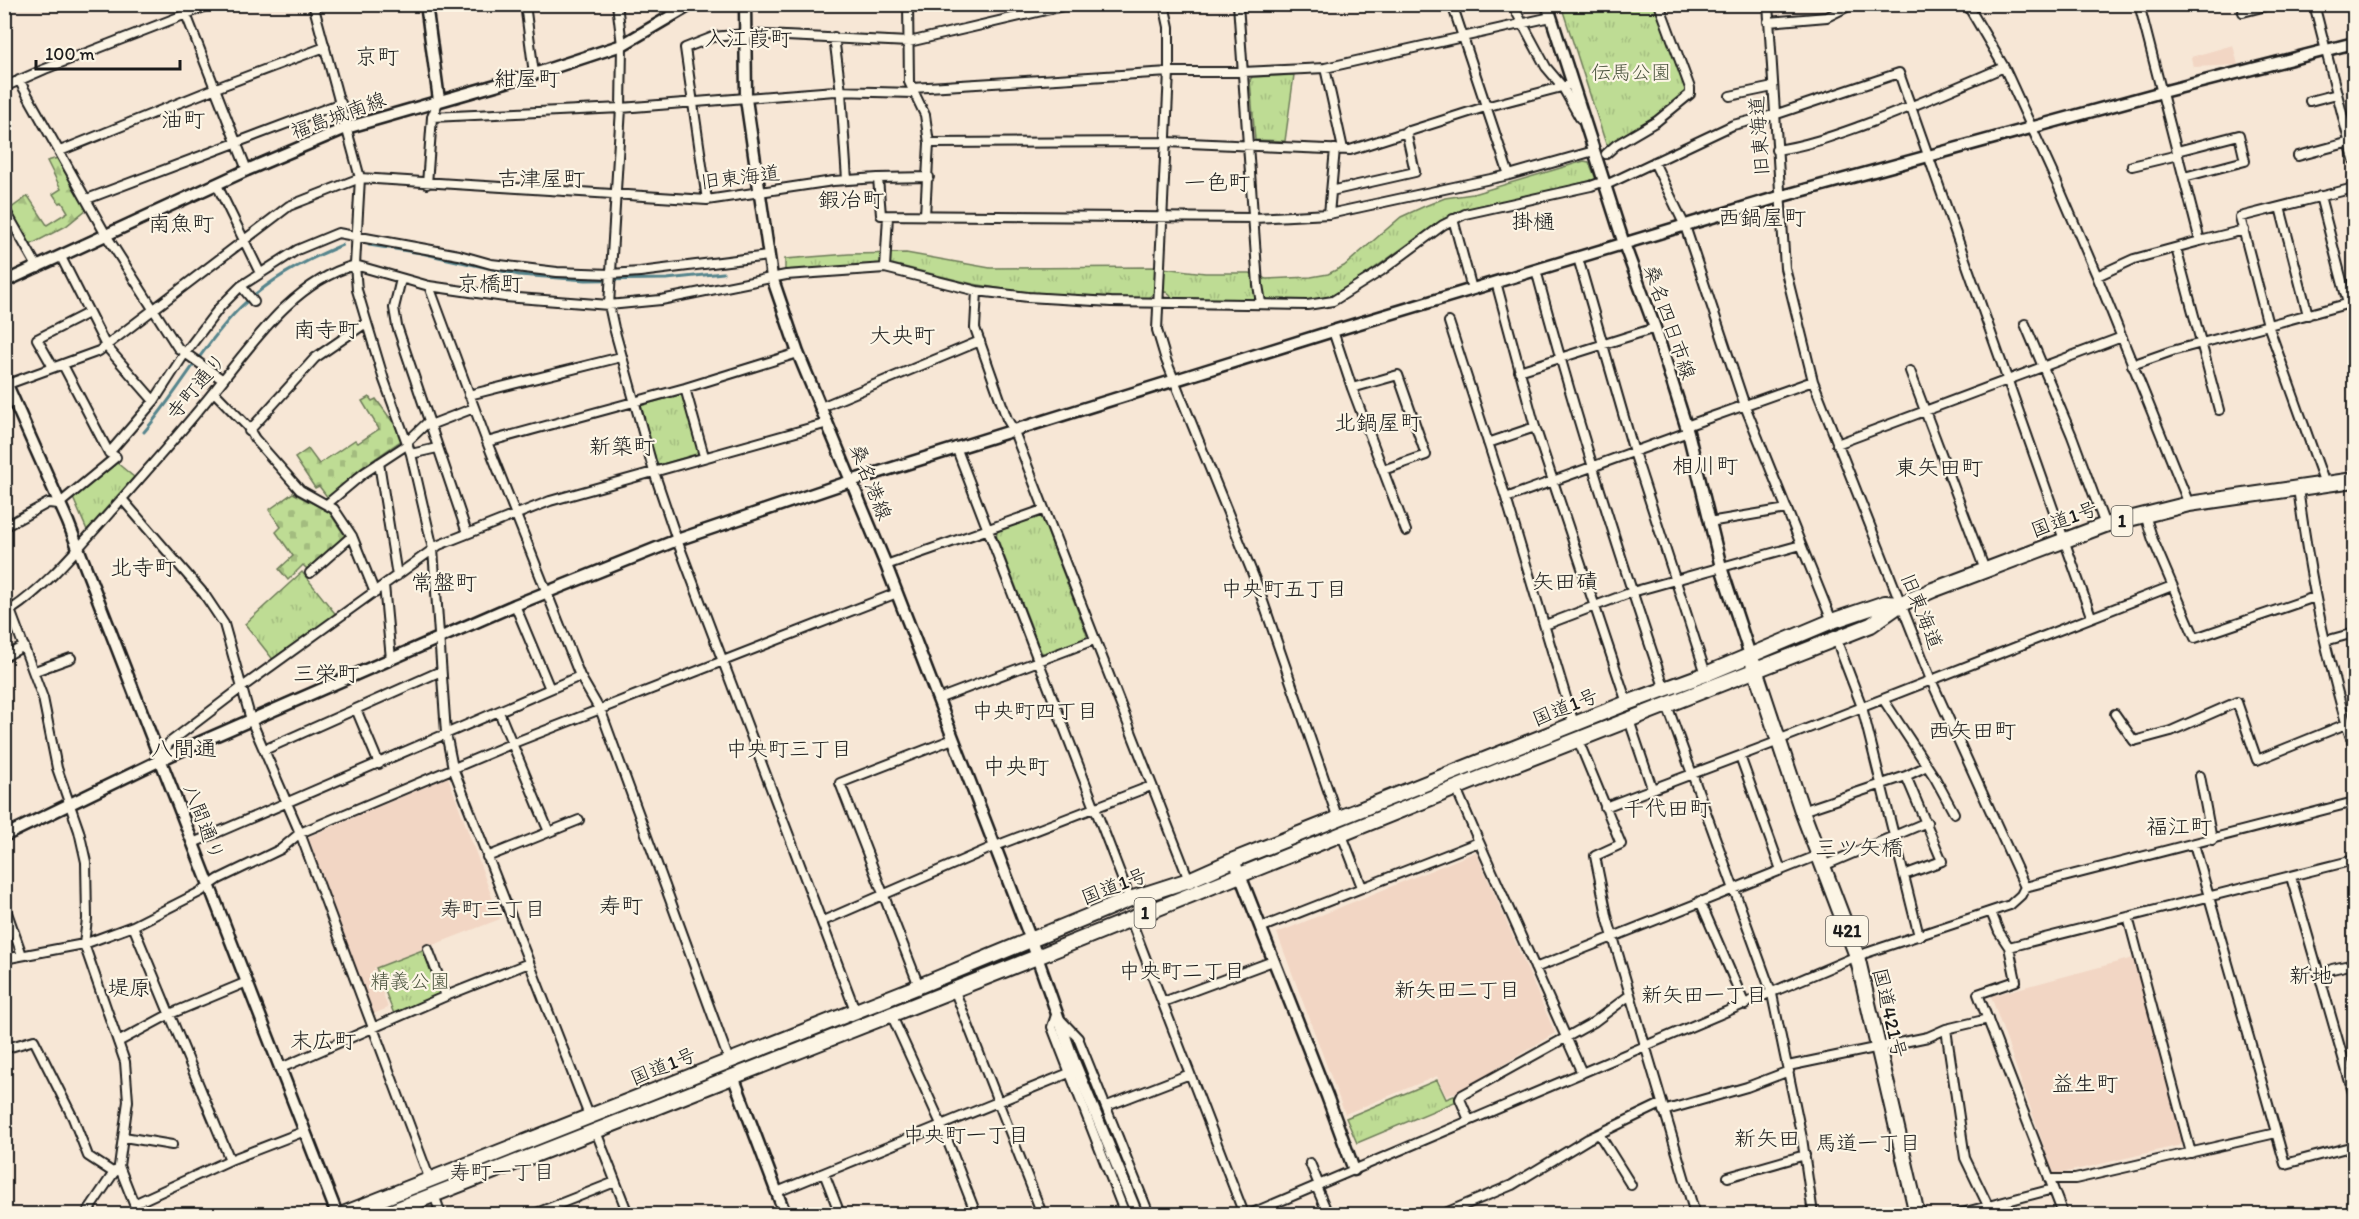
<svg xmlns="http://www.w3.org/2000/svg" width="2359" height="1219" font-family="Itim,'Klee One',sans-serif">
  <defs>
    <pattern id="forest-firs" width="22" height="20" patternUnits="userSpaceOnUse" patternTransform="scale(1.5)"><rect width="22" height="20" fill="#bedc94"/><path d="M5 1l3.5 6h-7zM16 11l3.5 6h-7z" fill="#a3bc7f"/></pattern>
    <pattern id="cemetery-stones" width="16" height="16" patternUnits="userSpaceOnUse" patternTransform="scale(1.5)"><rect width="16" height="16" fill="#bedc94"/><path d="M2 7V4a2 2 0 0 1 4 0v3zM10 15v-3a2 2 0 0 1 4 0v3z" fill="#a3bc7f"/></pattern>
    <pattern id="park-tufts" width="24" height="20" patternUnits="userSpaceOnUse" patternTransform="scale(1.5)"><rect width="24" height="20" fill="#bedc94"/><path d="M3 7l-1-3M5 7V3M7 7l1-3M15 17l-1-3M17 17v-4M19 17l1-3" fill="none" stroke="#a3bc7f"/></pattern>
  </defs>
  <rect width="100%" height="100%" fill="#f7e7d6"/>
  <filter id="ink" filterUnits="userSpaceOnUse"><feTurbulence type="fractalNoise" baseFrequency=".0167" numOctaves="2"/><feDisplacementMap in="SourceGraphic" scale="12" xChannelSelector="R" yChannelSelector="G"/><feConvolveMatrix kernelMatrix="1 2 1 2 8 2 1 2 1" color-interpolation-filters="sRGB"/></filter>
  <g filter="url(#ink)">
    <path fill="#f2d6c4" d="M2233 45 2238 65 2193 67 2191 57Z
      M448 777 500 919 374 968 388 1008 373 1014 308 837Z
      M1476 852 1555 1033 1459 1092 1446 1096 1437 1076 1345 1114 1277 933Z
      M2133 958 2185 1144 2054 1175 1991 996Z"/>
    <path fill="url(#forest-firs)" stroke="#6d7c58" stroke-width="1.5" d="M58 158 87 209 66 226 30 245 10 209 28 196 47 225 68 212 62 202 59 203 53 194 61 189 47 161Z"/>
    <path fill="url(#cemetery-stones)" stroke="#6d7c58" stroke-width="1.5" d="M369 397 372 401 376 399 403 436 402 440 360 469 328 498 319 486 315 488 295 458 308 449 319 464 355 440 358 443 379 429 362 401Z
      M293 493 329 512 346 537 307 569 303 565 288 580 279 569 293 556 276 532 281 527 269 510Z"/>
    <path fill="url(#park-tufts)" stroke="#6d7c58" stroke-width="1.5" d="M1561 5H1656L1687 91 1648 122 1607 147Z
      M1294 75 1285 141 1255 140 1250 80 1252 77Z
      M1584 161 1589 162 1596 179 1520 199 1459 211 1436 224 1347 288 1332 296 1318 300 1173 298 1166 292 1154 293 1147 299 1020 292 973 284 892 264 785 270V259L849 254 906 253 990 268 1154 267 1205 273H1250L1266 279 1311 277 1328 274 1344 266 1401 217 1425 206 1445 198 1473 194Z
      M683 394 700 453 656 466 639 406Z
      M114 463H117L134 477 87 530 73 498Z
      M1038 515 1042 518 1087 635 1086 639 1045 654 1041 652 996 535 998 530Z
      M302 572 338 617 275 662 245 624Z
      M425 949 442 993 394 1014 376 968Z
      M1437 1080 1446 1099 1454 1096 1457 1101 1357 1143 1346 1118Z"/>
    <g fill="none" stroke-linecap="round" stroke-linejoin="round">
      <path stroke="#54848c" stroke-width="3" d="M369 245 421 253 519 275 586 280 667 279 723 273
        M144 432C176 395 200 350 234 314 264 282 302 262 342 245"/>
      <g stroke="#1c1c1c" stroke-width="12">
        <path id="street" d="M182 4 247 170
          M313 4 360 178 355 265 357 290 384 380 411 454 433 549 446 733 453 768 590 1118
          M525 4 534 74
          M617 4 622 45 621 108 609 305 614 328 654 472 677 540 855 1010
          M908 4 909 82 925 115 929 143 925 215
          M1164 4 1169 27V72L1157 330 1166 360 1258 587 1338 819
          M1238 4 1258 285 1261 303
          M1452 4 1509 175
          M1512 4 1546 67 1562 86 1580 118
          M1768 4 1785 268 1813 381 1931 680 2025 887
          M1967 4 2004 67 2057 183 2097 276 2189 504
          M2314 4 2354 160
          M4 6 7 4
          M2243 12 2274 4
          M1768 22 1827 17 1853 4
          M834 37 841 92 847 180
          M1325 68 1343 149
          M19 80 106 235 178 348 223 380
          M4 87 45 69 212 4
          M912 88 1169 72H1243L1325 68 1551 17
          M1730 96 1773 87
          M2310 101 2337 94
          M432 117 621 108 835 91 914 93
          M929 143 1167 142 1350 150 1485 107 1573 84
          M1776 150C1806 146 1833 136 1861 126 1910 108 1956 88 2004 67
          M60 151 216 88 325 47
          M2177 151 2239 135 2245 161 2184 177
          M1606 154 1616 145 1657 121 1690 94V88L1659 4
          M2298 156 2350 142
          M1654 162 1685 226 1745 406 1832 621
          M2132 166 2178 155
          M878 178 929 177
          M427 184 432 117 439 100
          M217 185 260 273
          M1606 185 1733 125 1774 115 1899 73 2091 616
          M1331 191 1415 172 1406 131
          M2320 196 2348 304
          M87 199 341 103
          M707 200 685 48 713 37 745 34 909 42 1072 4
          M2280 207 2308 315
          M4 208 38 268
          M1329 214 1335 149
          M1453 219 1472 289
          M2200 241 2244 230
          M2176 248 2219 410
          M61 257 106 346 154 401
          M1578 258 1634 452 1706 674
          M355 265 429 286 505 297 609 305 661 300 786 275 885 268 977 291 1028 297 1111 302 1307 305 1333 301 1381 271 1443 225 1465 214 1591 186 1605 181
          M885 268 888 216
          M1536 270C1574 412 1618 551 1665 690
          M2097 276 2134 259 2200 241 2139 4
          M401 279 394 308 397 326 467 533
          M1496 282 1535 427 1627 703
          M241 286 254 302
          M429 286 487 442 580 676 602 714 730 1063
          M977 291 975 328 1007 419 1013 429 1189 880
          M1449 322 1506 498 1574 724
          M2025 324 2072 436 2105 525
          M1333 331 1352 388 1398 375 1426 455 1383 470
          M63 365 109 453
          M2132 365 2172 351 2354 302
          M53 367 37 339 88 313
          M1519 371 1655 328
          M1910 371 1985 570
          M8 384 99 351 289 206 360 178 707 200 833 181 878 178 881 215 1254 218 1329 214 1509 175 1594 151
          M685 388 704 456
          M1352 388 1406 531
          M214 392 247 426 255 439 300 490 334 509 352 536 375 593
          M469 395 621 357
          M821 407 980 341
          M430 425 474 408
          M1686 426 1813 381
          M249 431 315 358 366 323
          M407 442 428 422
          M487 442 685 388 798 353
          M1488 443 1535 427
          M1837 444 2122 337
          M956 447 1130 899
          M411 454 437 448
          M379 463 397 576
          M2325 484 2268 325 2240 217 2354 188
          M2298 488C2306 548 2316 607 2331 666 2338 693 2344 720 2354 746
          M1506 498 1688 432
          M122 499 204 594 224 624 251 720 300 833 430 1180
          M327 504 364 473 408 444
          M2145 515 2153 540 2195 638 2315 597
          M1709 522 1787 509
          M4 527 48 503 59 504 116 457 109 453 154 401 185 353 220 307 241 286 297 250 338 233 459 255 491 264 557 272 611 274 640 272 768 256
          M886 565 1043 510
          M310 573 352 536
          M384 585 391 659
          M4 594 43 698 57 768 79 831 86 862 87 919 84 944 125 1062 128 1101 119 1166 138 1214
          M515 605 550 689
          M11 610C47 586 76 550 105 518 142 476 180 434 215 390 253 343 293 282 355 265
          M1545 625 1632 592 1801 545
          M1836 639 1862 707 1919 936
          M2325 641 2354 633
          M4 657 24 646
          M35 671 71 658
          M938 699 1094 640
          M1883 699 1935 778 1954 813
          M1667 705 1772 994 1802 1138 1813 1214
          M356 709 379 764
          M499 712 549 832
          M2115 714 2134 741 2171 731 2237 702 2257 760 2346 724
          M1629 720 1652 788
          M1578 740 1621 844 1595 856 1608 920 1695 1214
          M1778 740 2172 586
          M264 750 441 671
          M1740 756 1781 870
          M160 760 169 743 241 688 439 545 550 501 828 423
          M1906 776 1927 766
          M2200 776 2212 840
          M1456 788 1479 842
          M1605 807 1779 741
          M1802 811 1906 776 1942 861 1904 875
          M1342 835 1362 887
          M193 843 580 676
          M2194 844 2285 1164 2354 1146
          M487 857 579 820
          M1823 866 1927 822
          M2291 877 2354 1096
          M2025 887 2354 802
          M1700 901 1745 1005
          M4 904 22 955
          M1991 912 1999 932 2009 947 2354 860
          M2128 917 2191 1153
          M1130 918 1244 1214
          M823 921 993 847 1151 786
          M133 926 230 1160
          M1260 928 1479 842 1582 1073
          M2009 947 2016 981 1978 994 2063 1214
          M428 949 446 996
          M4 959 84 944 133 926 200 892 219 879 281 849 300 833 511 744 897 593
          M1535 968 1819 855
          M2332 969 2354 964
          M919 986 840 783 953 739
          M954 989 1042 1214
          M1163 1002 1273 961
          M891 1014 941 1124 976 1214
          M1946 1029 1965 1158 1992 1214
          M118 1042 170 1014 247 982
          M4 1049 34 1040 73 1118 88 1156 114 1173
          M1788 1066 1928 1037 1946 1029 1988 1019
          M281 1068 446 996 529 963
          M1107 1106 1190 1074
          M1663 1111 1747 1087 1789 1071
          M1469 1120 1460 1099 1462 1095 1594 1022 1630 995
          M595 1129 628 1214
          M1599 1134 1631 1185
          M124 1137 172 1145
          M1310 1163 1319 1185
          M824 1173 840 1214
          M1728 1177 1805 1155
          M2049 1179H2075L2276 1133
          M1316 1186 1328 1214
          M777 1192 1069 1073
          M434 1195 441 1214
          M134 1204 230 1160 305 1131
          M86 1214 115 1171
          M534 1214 615 1182
          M1125 1214 1052 1027 1056 1015 1078 1038 1149 1214
          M1250 1214 1857 956 2010 905 2021 895 2025 887
          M1443 1214 1512 1185 1588 1139 1661 1104
          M1958 1214 2053 1189"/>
      </g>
      <g stroke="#1c1c1c" stroke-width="15">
        <path id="secondary" d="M426 4 439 100
          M745 4 746 99 772 277 798 353 886 565 938 699 1031 940 1073 1059 1137 1214
          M1547 4 1624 244 1655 328 1688 432 1721 567 1750 655
          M4 282 247 170 346 128 534 74 622 45 692 4
          M4 378 68 522 337 1214
          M4 836 173 754 515 605 677 540 851 481 1333 331 1779 197 2162 92 2354 43
          M1234 860 1327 1096 1354 1170
          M733 1076 785 1214"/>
      </g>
      <g stroke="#1c1c1c" stroke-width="18">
        <path id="highway" d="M1753 663 1802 811 1857 956 1917 1214
          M343 1214 919 986 1130 899 1189 880 1234 860 1627 703 1706 674 1832 621 1885 603 1901 604
          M385 1214 1037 957 1503 769 1871 625 1901 604 1933 590 2105 525 2189 504 2354 480"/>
      </g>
      <use href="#street" stroke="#fcf5e5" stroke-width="8"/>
      <use href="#secondary" stroke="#fcf5e5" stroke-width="10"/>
      <use href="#highway" stroke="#fcf5e5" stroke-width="14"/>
      <g stroke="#1c1c1c" stroke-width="5">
        <path id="rail" d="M2340 1214 2354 1211"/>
      </g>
      <use href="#rail" stroke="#fcf5e5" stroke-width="3" stroke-dasharray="9" stroke-linecap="butt"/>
    </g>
  </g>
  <g text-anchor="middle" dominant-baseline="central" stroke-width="4.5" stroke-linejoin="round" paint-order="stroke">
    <g fill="#fcf5e5" stroke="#5f5d58" stroke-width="1.5">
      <rect x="2111.5" y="506" width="21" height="30" rx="4.5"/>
      <rect x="1134.5" y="898" width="21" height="30" rx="4.5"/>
      <rect x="1826" y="916" width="42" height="30" rx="4.5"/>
    </g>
    <g font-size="18" font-weight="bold" fill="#1c1c1c">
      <text x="2122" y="521">1</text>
      <text x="1145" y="913">1</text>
      <text x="1847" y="931">421</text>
    </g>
    <g font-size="20" fill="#4d5640" stroke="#fcf5e5">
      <text x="1631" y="72">伝馬公園</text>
      <text x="410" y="981">精義公園</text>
    </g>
    <g font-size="20" fill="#1c1c1c" stroke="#fcf5e5">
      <text transform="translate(338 115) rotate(-20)">福島城南線</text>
      <text transform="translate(1759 136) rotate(-94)">旧東海道</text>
      <text transform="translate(740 177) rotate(-7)">旧東海道</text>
      <text transform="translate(1670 322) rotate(71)">桑名四日市線</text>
      <text transform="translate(196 386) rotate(-50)">寺町通り</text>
      <text transform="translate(871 482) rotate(68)">桑名港線</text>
      <text transform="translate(2064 519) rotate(-20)">国道1号</text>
      <text transform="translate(1922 611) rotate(68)">旧東海道</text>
      <text transform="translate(1565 707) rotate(-22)">国道1号</text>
      <text transform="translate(204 822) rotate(69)">八間通り</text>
      <text transform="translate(1114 886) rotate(-21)">国道1号</text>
      <text transform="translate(1890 1013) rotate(77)">国道421号</text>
      <text transform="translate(663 1066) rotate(-22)">国道1号</text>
    </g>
    <g font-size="21" fill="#1c1c1c" stroke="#fcf5e5">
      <text x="1284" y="588">中央町五丁目</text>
      <text x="1035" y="710">中央町四丁目</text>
      <text x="789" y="748">中央町三丁目</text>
      <text x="493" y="908">寿町三丁目</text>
      <text x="1182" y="970">中央町二丁目</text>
      <text x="1457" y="989">新矢田二丁目</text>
      <text x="1704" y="994">新矢田一丁目</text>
      <text x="966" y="1134">中央町一丁目</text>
      <text x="1868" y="1142">馬道一丁目</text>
      <text x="502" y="1171">寿町一丁目</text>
    </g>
    <g font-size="22" fill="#1c1c1c" stroke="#fcf5e5">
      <text x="748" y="38">入江葭町</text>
      <text x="377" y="56">京町</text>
      <text x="527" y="78">紺屋町</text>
      <text x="183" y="119">油町</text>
      <text x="541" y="178">吉津屋町</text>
      <text x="1217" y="182">一色町</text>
      <text x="851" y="199">鍜冶町</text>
      <text x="1762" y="217">西鍋屋町</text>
      <text x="1533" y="221">掛樋</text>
      <text x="181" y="223">南魚町</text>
      <text x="490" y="283">京橋町</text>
      <text x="326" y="329">南寺町</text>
      <text x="902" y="335">大央町</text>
      <text x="1378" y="422">北鍋屋町</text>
      <text x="622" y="446">新築町</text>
      <text x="1705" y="465">相川町</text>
      <text x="1939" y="467">東矢田町</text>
      <text x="143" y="567">北寺町</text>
      <text x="1565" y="581">矢田磧</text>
      <text x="444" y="582">常盤町</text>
      <text x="326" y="673">三栄町</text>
      <text x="1972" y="730">西矢田町</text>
      <text x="184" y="748">八間通</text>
      <text x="1016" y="766">中央町</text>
      <text x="1667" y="808">千代田町</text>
      <text x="2179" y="826">福江町</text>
      <text x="1859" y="847">三ツ矢橋</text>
      <text x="621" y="905">寿町</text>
      <text x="2311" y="975">新地</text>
      <text x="129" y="987">堤原</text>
      <text x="323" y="1040">末広町</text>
      <text x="2085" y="1083">益生町</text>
      <text x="1767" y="1138">新矢田</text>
    </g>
  </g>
  <rect width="2359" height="1219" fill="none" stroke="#fcf5e5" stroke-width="24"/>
  <rect x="12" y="12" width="2335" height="1195" fill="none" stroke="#1c1c1c" stroke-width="2" filter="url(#ink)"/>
  <path d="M36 60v9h144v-9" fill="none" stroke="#1c1c1c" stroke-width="3"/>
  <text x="45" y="60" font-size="18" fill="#1c1c1c" stroke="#fcf5e5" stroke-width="4.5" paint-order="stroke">100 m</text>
</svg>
